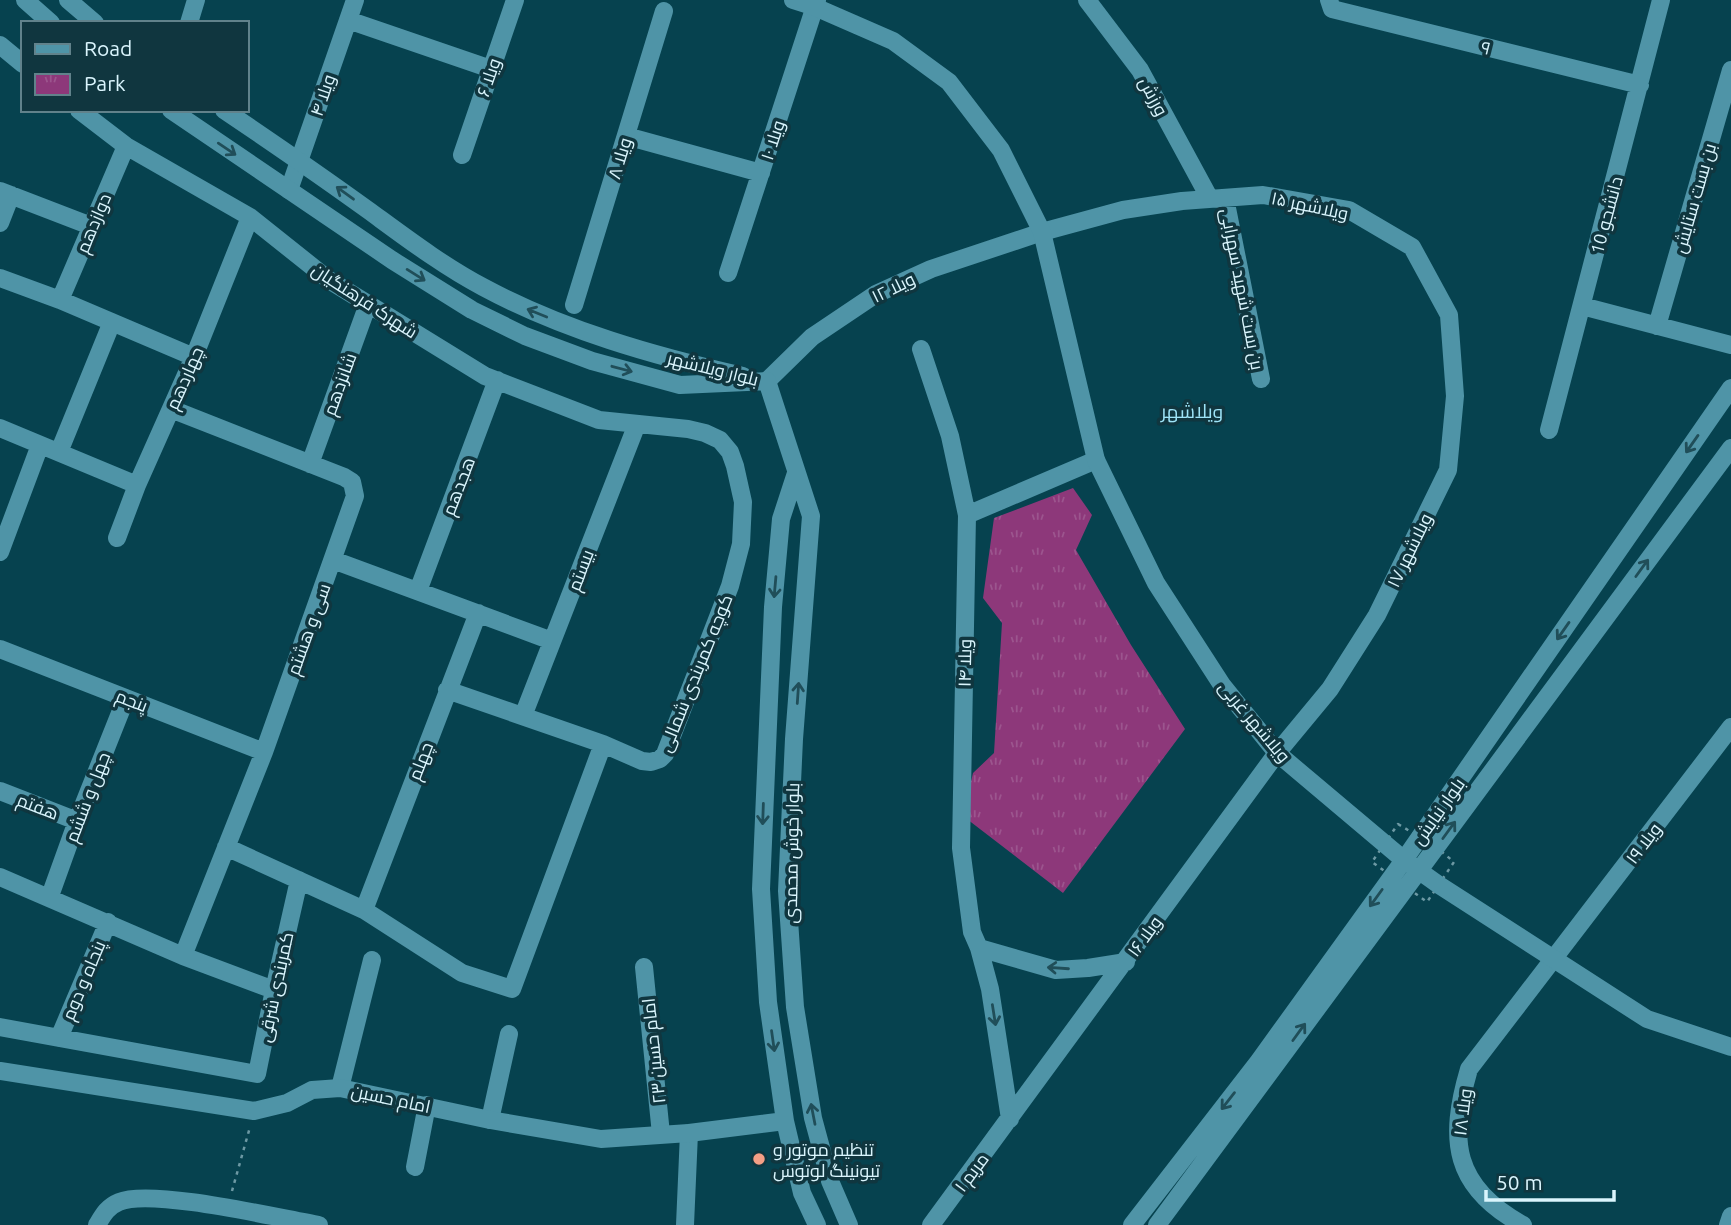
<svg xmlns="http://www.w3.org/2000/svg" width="1731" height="1225" font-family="Ubuntu,Cairo,sans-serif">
  <defs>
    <pattern id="park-tufts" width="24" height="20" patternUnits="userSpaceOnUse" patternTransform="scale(1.75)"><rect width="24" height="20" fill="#8d387a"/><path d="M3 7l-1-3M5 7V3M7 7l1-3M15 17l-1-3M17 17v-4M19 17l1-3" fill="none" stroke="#9c558e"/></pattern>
  </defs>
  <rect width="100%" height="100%" fill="#06424f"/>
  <path fill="url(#park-tufts)" d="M1073 488 1092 515 1076 550 1131 645 1185 729 1063 893 963 816 973 773 994 753 1002 623 983 598 994 518Z"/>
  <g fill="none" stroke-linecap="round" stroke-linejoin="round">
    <path stroke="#6d99a4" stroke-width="2.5" stroke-dasharray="3.5 5" stroke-linecap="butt" d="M1398 824 1436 847 1454 862 1427 902 1372 862Z
      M232 1191 250 1127"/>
    <path stroke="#4f94a7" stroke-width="18" d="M1087 0 1140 70 1210 199
      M1329 0 1332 9 1640 85
      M348 20 491 69
      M189 23 196 0
      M0 45 23 64
      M79 110 126 146 250 217 329 280 485 376 599 420 688 429 705 433 720 440 730 452 735 466 743 502 741 544 730 586 665 754 660 759 651 762 642 761 603 744 447 690
      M626 136 761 173
      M462 155 515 0
      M289 190 355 0
      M0 191 91 226
      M1225 198 1261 379
      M0 223 11 195
      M728 273 817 0
      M0 278 60 300 194 357
      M60 300 126 146
      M574 305 664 11
      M1582 306 1731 345
      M1657 326 1731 70
      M921 349 950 436 967 515
      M767 381 812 337 876 294 931 269 1042 232 1123 210 1182 201 1263 195 1349 210 1412 247 1449 315 1455 396 1448 470 1377 615 1330 689 1277 753 931 1225
      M171 409 344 477 352 482 355 496 264 752 183 956
      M0 428 137 485
      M1549 430 1661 0
      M59 452 112 322
      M310 464 368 304
      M117 538 137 485 194 357 250 217
      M0 552 40 445
      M333 560 552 641
      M418 591 497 380
      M0 649 264 752
      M523 716 637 424
      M0 791 77 821
      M226 847 364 910 462 973 512 989 603 744
      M0 877 183 956 274 990
      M50 896 77 821 126 698
      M364 910 478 613
      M979 948 1056 970 1088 968 1126 962
      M644 967 661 1134
      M0 1027 257 1074 274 990 299 880
      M59 1038 108 922
      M340 1088 372 960
      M1010 1119 990 989 979 948 972 932 961 848 967 515 1096 460
      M490 1120 509 1034
      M415 1167 427 1105
      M97 1225C103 1215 107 1207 119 1202 151 1188 278 1218 319 1225
      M685 1225 689 1133
      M1523 1225C1453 1187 1448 1140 1469 1069L1731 727
      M1728 1225 1731 1216"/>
    <path stroke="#4f94a7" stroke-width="18" d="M25 0 51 23
      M68 0 95 23
      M793 0 815 7 893 41 949 82 1001 150 1042 232 1096 460 1156 583 1222 685 1277 753 1404 860 1439 885 1647 1019 1731 1047
      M171 110 392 260 472 310 525 336 592 361 680 385 767 381
      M224 110C273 143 321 176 368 210 405 237 443 266 483 287 563 330 654 356 743 376
      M767 381 811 516 794 739 787 891 795 1007 813 1118 830 1181 849 1225
      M796 473 781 519 773 607 761 889 768 1002 785 1121 802 1193 817 1225
      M0 1071 254 1111 287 1103 312 1090 340 1088 490 1120 601 1139 689 1133 785 1121
      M1132 1225 1259 1061 1404 860 1731 388
      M1157 1225 1731 448"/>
  </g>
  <defs><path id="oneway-shaft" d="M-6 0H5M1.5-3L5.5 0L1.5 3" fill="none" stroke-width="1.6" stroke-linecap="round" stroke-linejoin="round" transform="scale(1.75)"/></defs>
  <g stroke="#204e59">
    <use href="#oneway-shaft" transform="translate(227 149) rotate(34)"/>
    <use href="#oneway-shaft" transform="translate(345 193) rotate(-144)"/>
    <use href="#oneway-shaft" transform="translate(416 275) rotate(32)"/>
    <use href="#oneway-shaft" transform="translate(537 313) rotate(-158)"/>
    <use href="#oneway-shaft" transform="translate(622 369) rotate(15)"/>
    <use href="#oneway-shaft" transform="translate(1692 444) rotate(125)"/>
    <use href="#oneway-shaft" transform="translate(1642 568) rotate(-54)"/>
    <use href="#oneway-shaft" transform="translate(775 587) rotate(95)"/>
    <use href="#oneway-shaft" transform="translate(1563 631) rotate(125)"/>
    <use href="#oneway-shaft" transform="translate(798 693) rotate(-86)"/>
    <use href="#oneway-shaft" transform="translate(763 814) rotate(92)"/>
    <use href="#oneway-shaft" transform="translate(1449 830) rotate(-54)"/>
    <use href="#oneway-shaft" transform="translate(1376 898) rotate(126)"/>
    <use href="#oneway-shaft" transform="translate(1058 968) rotate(-176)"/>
    <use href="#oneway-shaft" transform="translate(994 1015) rotate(81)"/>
    <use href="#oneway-shaft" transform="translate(1299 1032) rotate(-54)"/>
    <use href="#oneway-shaft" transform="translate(773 1041) rotate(82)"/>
    <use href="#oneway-shaft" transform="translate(1228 1101) rotate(128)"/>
    <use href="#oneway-shaft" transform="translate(813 1114) rotate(-101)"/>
  </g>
  <circle fill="#f39f86" stroke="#10363f" stroke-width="2.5" cx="759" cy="1159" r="7"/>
  <g text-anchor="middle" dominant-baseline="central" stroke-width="7" stroke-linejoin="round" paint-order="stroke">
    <g font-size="18" fill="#daf5fd" stroke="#10363f">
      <text transform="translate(1486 47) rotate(14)">۹</text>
      <text transform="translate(488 77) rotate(-71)">۶ ویلا</text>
      <text transform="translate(322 95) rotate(-71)">۴ ویلا</text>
      <text transform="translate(1154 96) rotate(62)">ورزش</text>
      <text transform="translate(772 140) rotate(-72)">۱۰ ویلا</text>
      <text transform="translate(619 158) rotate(-73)">ویلا ۸</text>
      <text transform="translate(1694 198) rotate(-74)">بن بست ستایش</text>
      <text transform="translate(1310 205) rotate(12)">ویلاشهر ۱۵</text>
      <text transform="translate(1606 215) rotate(-75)">دانشجو 10</text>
      <text transform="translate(93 223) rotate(-67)">دوازدهم</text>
      <text transform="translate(893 287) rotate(-26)">ویلا ۱۲</text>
      <text transform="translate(1243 289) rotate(79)">بن بست شهید سهرابی</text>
      <text transform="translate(365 300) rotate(33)">شهرک فرهنگیان</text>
      <text transform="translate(713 368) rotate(14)">بلوار ویلاشهر</text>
      <text transform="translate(184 378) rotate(-66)">چهاردهم</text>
      <text transform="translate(339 384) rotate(-70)">شانزدهم</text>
      <text transform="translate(458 486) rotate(-69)">هجدهم</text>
      <text transform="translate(1409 550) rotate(-64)">ویلاشهر ۱۷</text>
      <text transform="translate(580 570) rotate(-69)">بیستم</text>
      <text transform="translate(308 629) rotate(-70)">سی و هشتم</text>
      <text transform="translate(964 663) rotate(-89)">۱۴ ویلا</text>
      <text transform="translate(695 673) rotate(-68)">کوچه کمربندی شمالی</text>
      <text transform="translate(132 700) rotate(21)">پنجم</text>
      <text transform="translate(1255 721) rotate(50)">ویلاشهر غربی</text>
      <text transform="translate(420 761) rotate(-69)">چهلم</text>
      <text transform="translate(87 797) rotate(-69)">چهل و ششم</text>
      <text transform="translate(38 806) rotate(21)">هفتم</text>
      <text transform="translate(1438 811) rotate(-55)">بلوار نیایش</text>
      <text transform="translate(1643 843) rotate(-53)">۱۹ ویلا</text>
      <text transform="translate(791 853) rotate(-89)">بلوار خوش محمدی</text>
      <text transform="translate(1144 936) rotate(-54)">۱۶ ویلا</text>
      <text transform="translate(83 980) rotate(-67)">پنجاه و دوم</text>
      <text transform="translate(275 987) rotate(-78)">کمربندی شرقی</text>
      <text transform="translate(653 1051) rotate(-96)">امام حسین ۲۳</text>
      <text transform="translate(391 1098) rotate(12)">امام حسین</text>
      <text transform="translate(1462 1112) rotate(-83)">ویلا ۱۸</text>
      <text transform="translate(971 1172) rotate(-53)">۱ مریم</text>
    </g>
    <g font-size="18" fill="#daf5fd" stroke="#10363f" text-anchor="start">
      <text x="773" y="1149">تنظیم موتور و<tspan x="773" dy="21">تیونینگ لوتوس</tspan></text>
    </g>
    <g font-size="19" fill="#9ee4f8" stroke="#10363f">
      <text x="1192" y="411">ویلاشهر</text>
    </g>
  </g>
  <rect x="21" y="21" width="228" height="91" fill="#10363f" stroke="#61828b" stroke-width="2"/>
  <rect x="35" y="44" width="35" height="10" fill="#4f94a7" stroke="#61828b" stroke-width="2"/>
  <text x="84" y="56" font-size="21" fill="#daf5fd">Road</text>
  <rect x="35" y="74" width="35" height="21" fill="url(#park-tufts)" stroke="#61828b" stroke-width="2"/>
  <text x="84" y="91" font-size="21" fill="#daf5fd">Park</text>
  <path d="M1486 1190v10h128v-10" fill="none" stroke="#daf5fd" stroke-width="3.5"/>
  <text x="1496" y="1190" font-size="21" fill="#daf5fd" stroke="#10363f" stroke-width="5" paint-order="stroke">50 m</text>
</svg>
